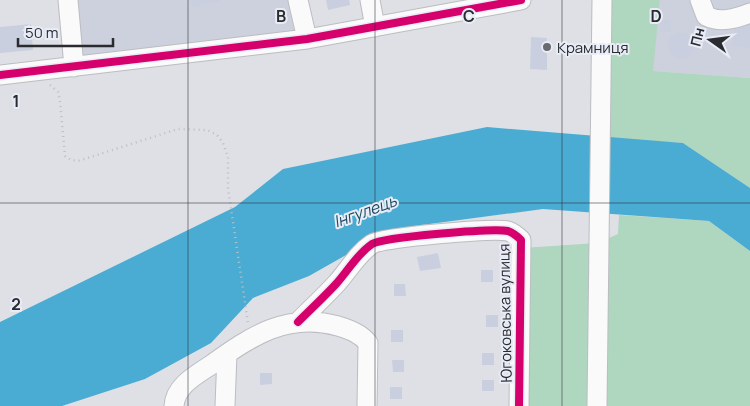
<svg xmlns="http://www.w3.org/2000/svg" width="750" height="406" font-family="Manrope,sans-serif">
  <rect width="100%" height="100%" fill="#dee0e6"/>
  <path fill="#cdd1dd" d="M68 0H298L307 39 74 67Z
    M660 0H750V78L652 71Z"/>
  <path fill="#afd6bf" d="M607 0H660L653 71 750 78V188L683 143 599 138Z
    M619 215 709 221 750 251V406H520L522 248 598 243 618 234Z"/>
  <path fill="#4aacd2" d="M487 127 683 143 750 188V251L709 221 543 209 392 229 309 276 253 298 211 343 145 379 62 406H0V322L235 207 283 169Z"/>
  <path fill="#cacfdf" d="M190 0H221V1L192 7Z
    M326 0H349L350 5 328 10Z
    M661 19 671 20 670 32 660 31Z
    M735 20 750 22V48L732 46Z
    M31 24 33 50 0 53V27Z
    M668 46a13 13 0 1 1 26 0a13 13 0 1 1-26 0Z
    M531 37 547 38V70L530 69Z
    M438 253 441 268 420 271 417 257Z
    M481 270H493V282H481Z
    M394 284H405L406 296H394Z
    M486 315H498V327H486Z
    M391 330H403V342H391Z
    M482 353H494V365H482Z
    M392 360H404V372H393Z
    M260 373H272V384L260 385Z
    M482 380H494V391H482Z
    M390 387H402V399H390Z"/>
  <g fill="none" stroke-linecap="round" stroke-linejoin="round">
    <g stroke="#bbbdc1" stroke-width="21">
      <path id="minor" d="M68 0 74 67
        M298 0 307 39
        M370 0 375 27
        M700 0 706 16C720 23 735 19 750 13
        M0 75 307 39 521 0
        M298 322C311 309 324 297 336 284 348 271 357 254 372 244 384 237 493 228 508 231 514 233 517 236 521 240L519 406
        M174 406C175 386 196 375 211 365 251 336 287 312 338 326 350 330 360 333 368 343L367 406
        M225 406 227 354
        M597 406 602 0"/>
    </g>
    <path stroke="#bebfc1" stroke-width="2.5" stroke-dasharray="1 4" stroke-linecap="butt" d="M50 85 58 92 60 101 65 156 71 160 78 161 178 129 207 130 217 135 223 143 228 157V188L248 323"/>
    <use href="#minor" stroke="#fafafb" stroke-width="19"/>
    <g stroke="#e8ecf6" stroke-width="11">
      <path id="cycleway" d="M0 75 307 39 521 0
        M298 322C311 309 324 297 336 284 348 271 357 254 372 244 384 237 493 228 508 231 514 233 517 236 521 240L519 406"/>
    </g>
    <use href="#cycleway" stroke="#d6006c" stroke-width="8"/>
  </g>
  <path fill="none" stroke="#2a2b2f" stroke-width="1" stroke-opacity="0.55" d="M188 0V406M375 0V406M562 0V406M0 203H750"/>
  <circle fill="#696a6f" stroke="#e8ecf6" stroke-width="2" cx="547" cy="47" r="5"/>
  <g text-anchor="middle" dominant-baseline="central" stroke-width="4" stroke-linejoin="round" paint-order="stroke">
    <g font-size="15" fill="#2a2b2f" stroke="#e8ecf6" text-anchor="start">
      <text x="557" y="47">Крамниця</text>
    </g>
    <g font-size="15" fill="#2a2b2f" stroke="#e8ecf6">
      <text transform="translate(505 313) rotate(-91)">Югоковська вулиця</text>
    </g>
    <g font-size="16" font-style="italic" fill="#1a4960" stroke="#e8ecf6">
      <text transform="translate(365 211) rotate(-20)">Інгулець</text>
    </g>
  </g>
  <g font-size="16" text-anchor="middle" font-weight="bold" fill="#2a2b2f" stroke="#e8ecf6" stroke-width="4" stroke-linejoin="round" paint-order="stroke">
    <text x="281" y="22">B</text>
    <text x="469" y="22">C</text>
    <text x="656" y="22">D</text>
    <text x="16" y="107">1</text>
    <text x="16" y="310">2</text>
  </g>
  <g transform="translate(710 40) rotate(284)" stroke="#e8ecf6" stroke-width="4" paint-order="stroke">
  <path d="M0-4L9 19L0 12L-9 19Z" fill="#2a2b2f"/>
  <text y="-8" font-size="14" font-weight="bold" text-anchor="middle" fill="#2a2b2f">Пн</text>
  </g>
  <path d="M18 38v8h95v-8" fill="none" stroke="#2a2b2f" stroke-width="2.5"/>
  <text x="25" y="38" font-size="15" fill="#2a2b2f" stroke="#e8ecf6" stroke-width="4" paint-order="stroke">50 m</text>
</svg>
